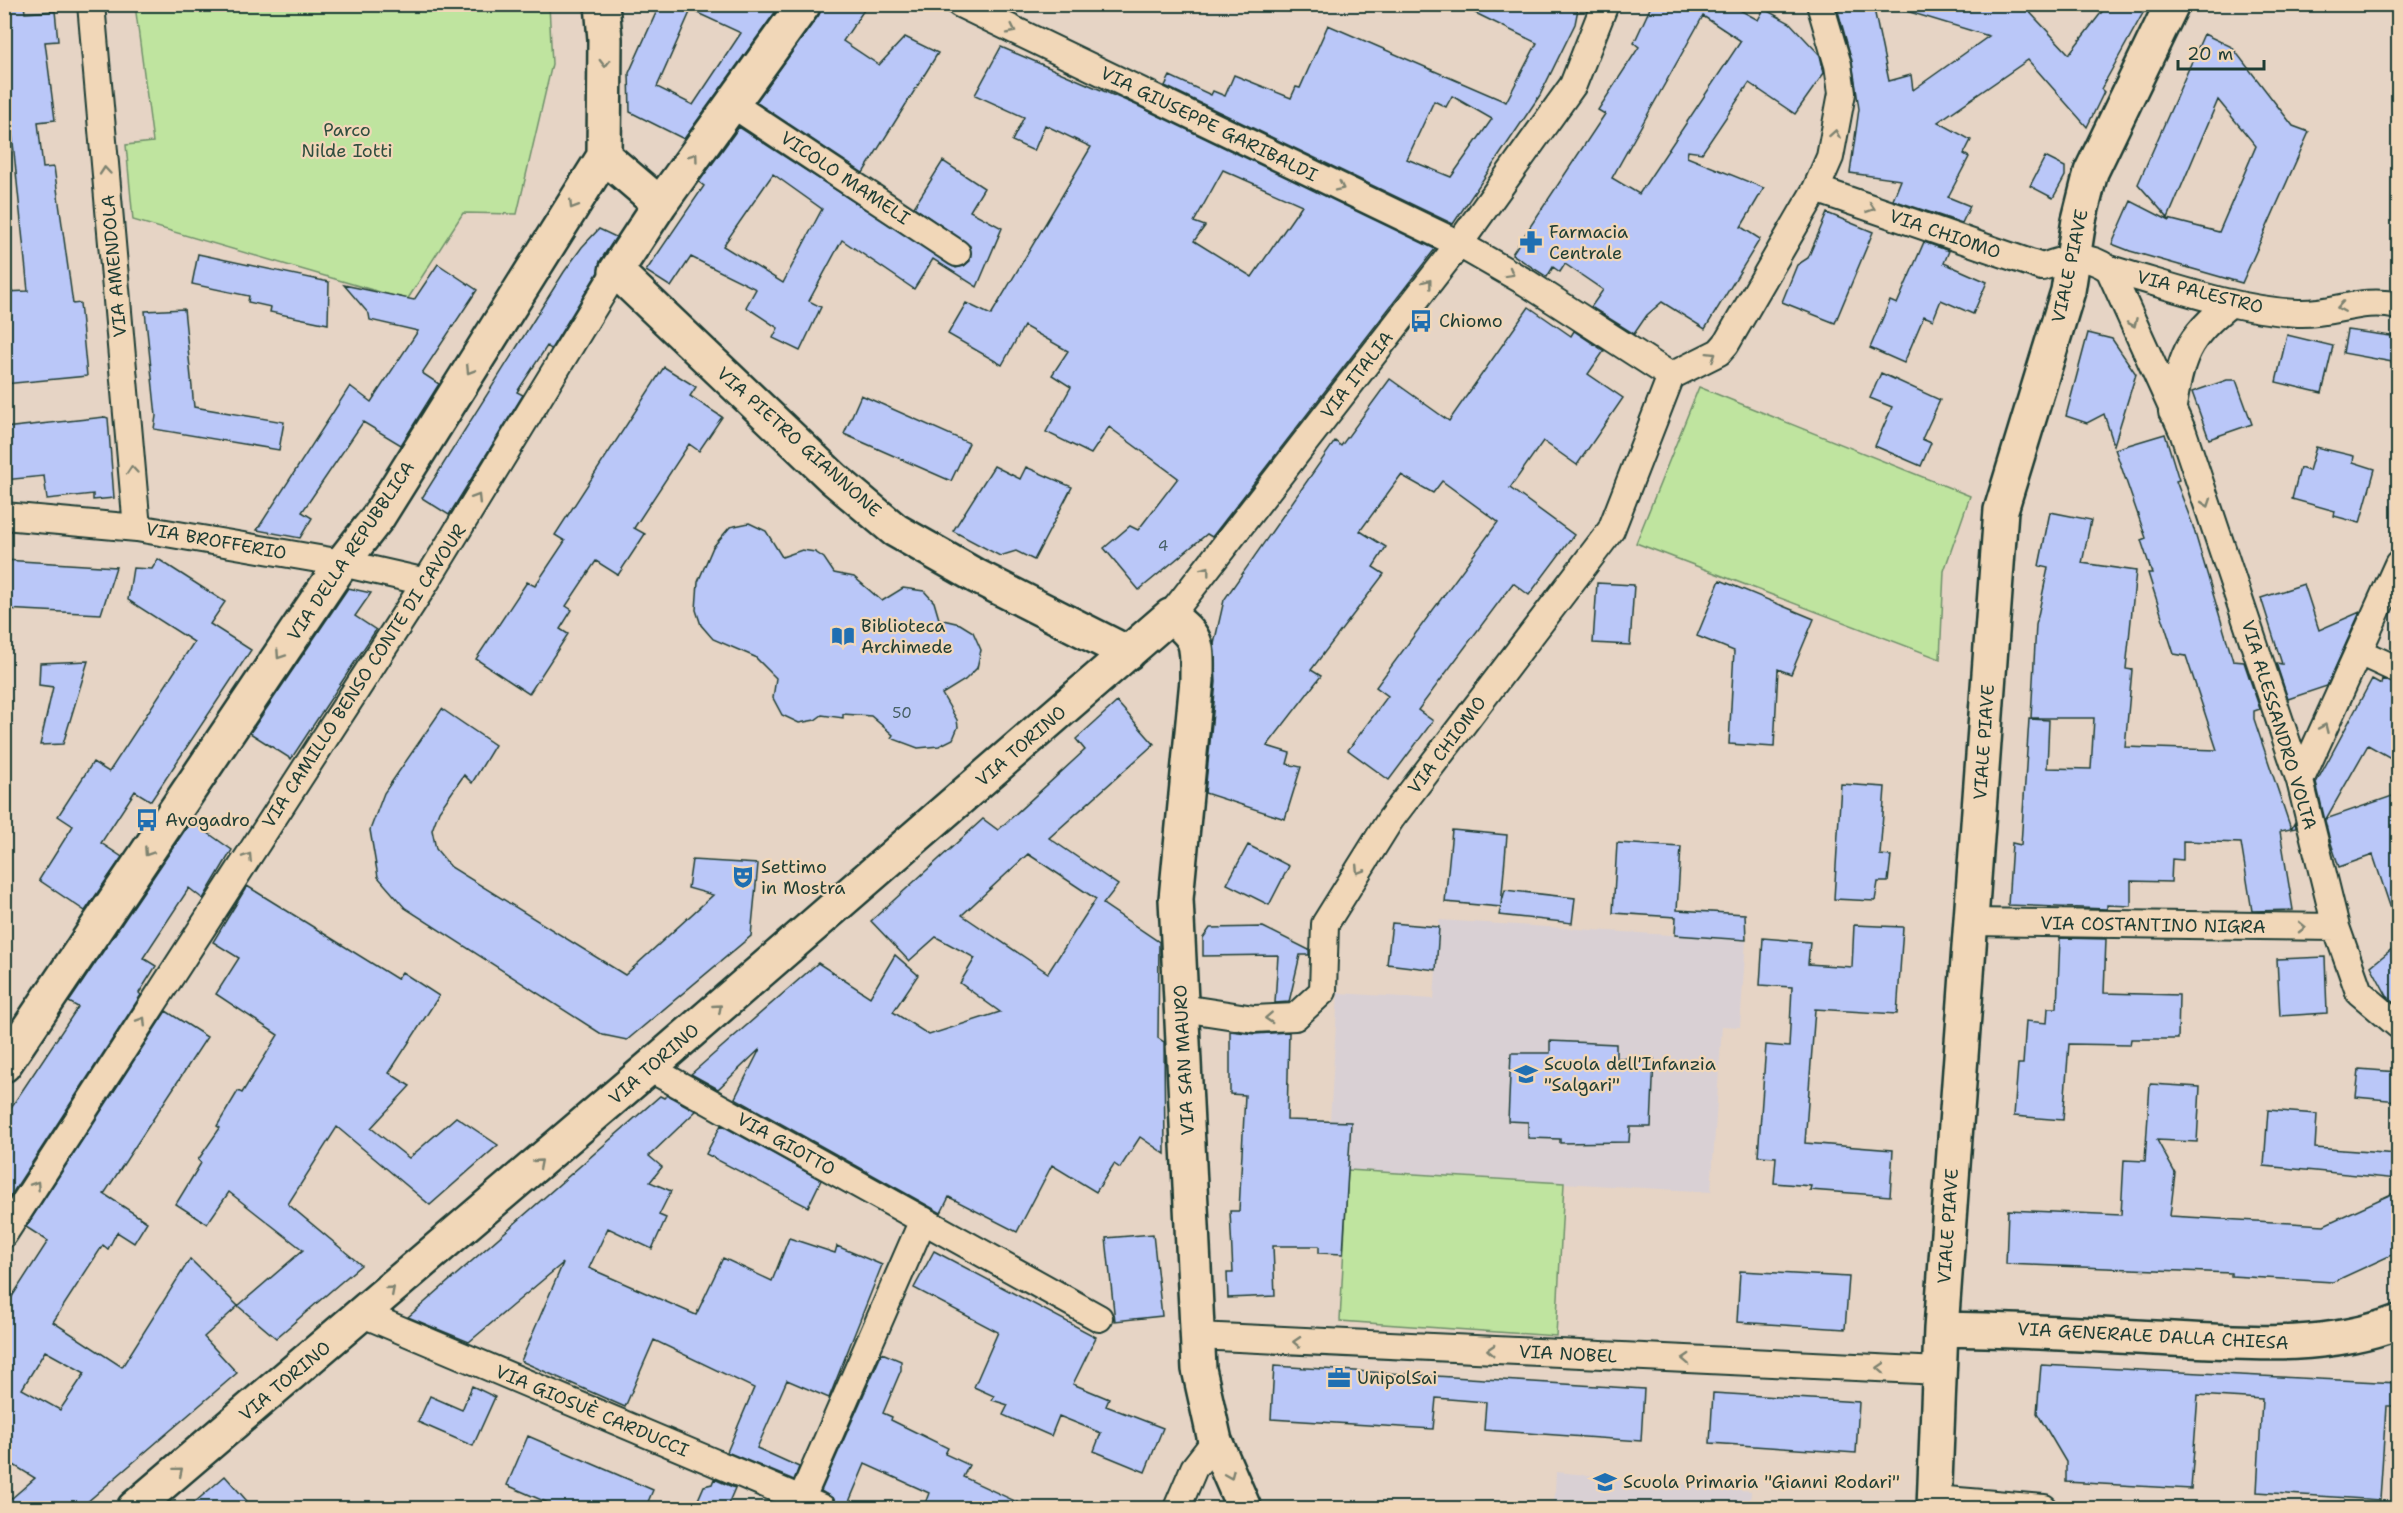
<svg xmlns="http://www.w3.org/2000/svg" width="2403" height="1513" font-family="'Shantell Sans',sans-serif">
  <rect width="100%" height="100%" fill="#e6d4c5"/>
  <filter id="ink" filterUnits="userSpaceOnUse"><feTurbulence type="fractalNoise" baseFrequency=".0167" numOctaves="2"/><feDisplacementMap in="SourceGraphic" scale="12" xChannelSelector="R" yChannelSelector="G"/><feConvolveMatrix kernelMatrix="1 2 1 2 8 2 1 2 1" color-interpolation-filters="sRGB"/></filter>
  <g filter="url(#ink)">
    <path fill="#d9d0d4" d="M1439 920 1746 940 1740 1027 1722 1026 1711 1192 1348 1170 1351 1122 1330 1121 1338 993 1434 999Z
      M1556 1472 1751 1491 1750 1508H1554Z"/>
    <path fill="#bfe49f" stroke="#6f906a" stroke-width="1.5" d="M135 5H549L552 64 517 214 463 213 407 300 133 220 126 145 153 142Z
      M1699 387 1970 496 1944 571 1940 659 1636 543Z
      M1348 1170 1564 1183 1556 1336 1340 1321Z"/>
    <path fill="#bac7f8" stroke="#1f3d34" stroke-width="1.5" fill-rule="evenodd" d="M4 4H24L25 13 55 11 58 41 45 42 55 120 38 122 43 168 54 167 73 304 80 303 87 376 4 384V292L28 291 4 53Z
      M660 4H781L684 139 630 112 629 73ZM691 10 741 33 693 105 657 87Z
      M823 4H868L843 41 879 65 905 37 938 53 863 173 756 102 819 15Z
      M1457 4H1579L1575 24 1540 95 1453 224 1165 86 1170 76 1211 95 1213 91 1225 96 1234 75 1291 98 1296 87 1300 88 1328 25 1506 102 1537 43ZM1452 96 1492 119 1451 177 1407 159 1434 101 1446 107Z
      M1652 4H1729L1758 20 1764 9 1790 23 1820 55 1824 73 1795 114 1749 83 1702 153 1688 151 1687 157 1764 188 1741 227 1760 239 1705 329 1662 302 1647 315 1634 334 1591 307 1603 290 1565 264 1560 272 1553 267 1547 277 1512 254 1605 114 1598 110 1639 47 1634 43ZM1703 16 1741 41 1639 194 1612 178Z
      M1836 4H1873L1889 81 1911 75 1913 90 1989 36 1903 10 1904 4H2022L2069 54 2108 4H2148L2101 89 2104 92 2087 127 2028 60 1938 122 1971 140 1964 154 1969 157 1948 197 1970 206 1962 223 1893 200 1901 180 1850 173 1859 109 1852 61Z
      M2204 34 2232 47 2293 126 2309 132 2242 283 2130 251 2112 244 2131 201 2170 221 2168 219 2219 232 2256 146 2218 100 2168 218 2138 184Z
      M1001 47 1136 105 1435 249 1212 537 1207 534 1139 590 1104 548 1130 526 1138 530 1178 478 1109 427 1091 454 1046 432 1071 387 1052 375 1068 351 1024 326 1002 365 948 334 966 303 991 315 1091 147 1045 125 1034 151 1012 141 1024 117 975 95ZM1223 170 1302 205 1252 277 1194 241 1205 226 1194 222Z
      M739 127 956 268 964 266 970 261V246L914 207 943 161 984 188 970 211 1002 228 977 287 933 259 914 289 842 240 809 301 821 307 800 351 773 338 778 328 746 307 756 289 691 257 671 287 646 271 704 186 699 182ZM773 174 822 209 783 283 723 246Z
      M2045 157 2065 167V176L2053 198 2030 186Z
      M1827 213 1873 232 1835 323 1782 302 1797 265 1808 258Z
      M599 229 616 237 600 261 598 272 551 349 547 346 517 392 523 395 449 515 422 498 564 272 582 247Z
      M1924 242 1949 251 1944 263 1987 282 1973 314 1941 300 1933 320 1924 316 1904 363 1870 348 1890 301 1897 304Z
      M198 254 329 282 328 324 270 312 271 307 248 302 249 296 192 284Z
      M438 264 477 290 422 373 439 384 401 445 363 422 302 512 312 518 300 538 257 530 350 386 371 402 418 331 370 320 369 314 344 285 414 300Z
      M1529 307 1571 336 1574 331 1604 351 1588 374 1623 398 1577 465 1543 441 1510 488 1574 535 1529 595 1513 583 1418 710 1433 721 1389 780 1348 750 1388 696 1376 687 1498 522 1442 481 1433 493 1401 475 1360 531 1386 547 1373 567 1384 574 1311 670 1321 676 1267 746 1290 753 1287 764 1301 767 1285 819 1205 793 1216 682 1214 644 1224 600 1335 441 1341 446 1390 379 1449 421Z
      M184 309 194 407 284 422 279 450 154 429 156 416 145 311Z
      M2347 330 2398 337V363L2343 353Z
      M2088 333 2112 339 2136 374 2114 445 2104 414 2087 423 2066 416Z
      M2287 335 2333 346 2322 393 2276 382Z
      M664 367 696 387 690 396 722 417 699 451 689 444 634 528 645 534 618 575 596 561 566 606 572 610 560 629 568 634 529 694 476 659 527 582 535 586 565 541 555 535Z
      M1881 373 1940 400 1922 439 1931 443 1921 466 1875 446 1892 407 1870 398Z
      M2227 380H2236L2252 424 2209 439 2192 392Z
      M861 395 969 443 951 481 844 434Z
      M105 417 108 418 114 498 93 500V494L47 499 44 476 4 480V428Z
      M2165 434 2179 480 2176 481 2192 523 2233 661 2244 662 2260 709 2254 711V719L2291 829 2295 822 2296 828 2280 831 2293 910 2252 911 2241 843 2183 841V860L2172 859 2171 882 2131 881V906L2107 905V909L2008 905 2012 843 2021 845 2029 719 2049 720 2047 768 2091 769 2094 718H2031L2036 625 2048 568 2039 566 2050 512 2091 520 2082 563 2136 571 2126 669 2132 670 2125 747 2217 750 2186 656 2174 654 2148 573H2152L2141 540 2146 538 2115 449Z
      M2316 447 2354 456 2353 462 2375 469 2360 523 2334 516 2335 511 2292 499 2300 468 2309 471Z
      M994 466 1020 479 1026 467 1072 487 1034 560 1016 551 1000 556 953 531Z
      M749 523 766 531 782 557 802 550 815 552 824 558 834 573 854 577 882 601 903 588 924 591 934 602 939 619 960 624 973 632 981 650 977 668 965 680 942 694 957 720 958 727 953 739 939 746 918 748 891 738 893 735 871 716 843 714V718L822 715 815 720 799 723 782 715 773 698 776 678 755 657 713 639 701 625 696 610 698 582 713 547 730 527Z
      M158 559 225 602 210 624 251 650 151 801 135 791 101 843 122 857 85 911 39 880 73 826 58 816 93 762 109 772 194 642 128 600 133 568 152 569Z
      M4 560 116 567 101 614 4 609Z
      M1720 580 1814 619 1791 674 1778 669 1774 747 1729 744 1734 651 1697 636Z
      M1597 583 1634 585 1630 645 1593 643Z
      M2304 584 2319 630 2360 612 2327 686 2288 699 2276 663 2282 664 2261 598Z
      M348 588 371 593 355 616 376 630 291 759 250 733Z
      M88 661 63 744 40 745 53 687 39 685 40 663Z
      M2372 679 2381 684 2382 679 2398 685V762L2368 745 2326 819 2398 794V917L2394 918 2373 855 2339 867 2329 837 2316 783Z
      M1117 702 1154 744 1049 838 1118 885 1103 904 1159 942 1158 1038 1164 1042 1165 1154 1140 1137 1120 1168 1114 1164 1096 1192 1052 1165 1017 1232 949 1197 941 1213 735 1098 760 1049 718 1089 691 1074 818 963 870 997 895 955 918 975 893 1012 929 1035 1000 1012 960 983 975 958 936 937 909 961 871 921 983 819 998 830 1085 750 1076 739ZM1028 854 1096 899 1048 973 962 915Z
      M442 709 495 745 472 783 464 775 439 811 432 830 436 849 451 867 625 975 713 895 688 888 692 860 758 864 751 936 627 1040 603 1035 405 908 378 877 370 830 384 793Z
      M1841 784 1885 787 1880 855 1891 856 1888 882H1878L1875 901 1834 899Z
      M191 821 232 850 203 899 189 888 143 958 156 966 139 993 141 995 4 1206V1118L78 1007 69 1002Z
      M1452 830 1507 835 1501 905 1505 890 1575 898 1572 923 1499 915 1501 907 1445 902Z
      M1617 843 1681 847 1677 910 1745 914 1746 940 1675 935 1676 917 1613 913Z
      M1248 845 1289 866 1269 905 1227 884Z
      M247 886 397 979 402 972 439 996 389 1073 410 1086 371 1128 409 1158 456 1117 498 1145 430 1205 337 1127 288 1204 361 1265 276 1338 238 1306 303 1250 229 1192 207 1224 176 1204 201 1163 198 1160 220 1128 217 1126 238 1091 242 1093 278 1035 216 994 239 958 213 942Z
      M1392 923 1439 927 1436 970 1387 964Z
      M1854 925 1903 927 1897 1014 1815 1009 1805 1143 1893 1150 1890 1196 1810 1190 1811 1186 1774 1183 1776 1157 1758 1156 1766 1045 1789 1047 1792 987 1760 985 1763 938 1810 942 1808 964 1852 967Z
      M1263 927 1309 950V955H1300L1289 1002 1275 1003 1278 955 1203 956V938L1210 928Z
      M2060 938 2106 939 2104 993 2179 995 2178 1039H2131L2130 1045 2069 1044 2063 1120 2014 1116 2018 1064H2023L2026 1021 2047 1023 2048 1008H2057Z
      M2398 944V1006L2387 996 2371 966Z
      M2325 957 2327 1013 2280 1016 2277 959Z
      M166 1011 207 1037 104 1194 147 1222 134 1243 117 1232 108 1249 103 1245 53 1322 122 1367 190 1259 238 1306 204 1337 237 1373 79 1509H4V1505L35 1478 4 1459V1309L48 1241 26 1227ZM45 1351 85 1373 60 1410 22 1389Z
      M1230 1031 1255 1034 1289 1032 1287 1120 1351 1122 1343 1254 1319 1253V1246H1273L1275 1296 1228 1298 1227 1273H1233L1230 1211H1239L1245 1095 1230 1094Z
      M1550 1041 1616 1044V1058L1654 1059 1651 1127H1630L1629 1142 1560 1143V1139L1528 1138V1122L1508 1121 1511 1053H1550Z
      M2359 1069 2398 1072V1101L2356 1097Z
      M2150 1084 2200 1087 2197 1142 2157 1140 2175 1173 2170 1216 2324 1225 2398 1191V1252L2333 1282 2231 1276V1273L2006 1264 2008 1210 2121 1215 2124 1160 2145 1161Z
      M667 1095 696 1111 649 1156 662 1167 650 1182 671 1191 659 1215 666 1218 652 1249 608 1228 589 1268 696 1315 723 1258 772 1281 789 1238 835 1253 837 1246 882 1265 829 1398 787 1380 757 1448 799 1467 794 1480 727 1452 754 1388 654 1340 625 1407 521 1361 563 1263 469 1342 408 1317 660 1096 664 1098Z
      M2268 1110 2317 1114 2315 1148 2398 1154V1179L2264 1166Z
      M721 1125 821 1180 808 1207 706 1154Z
      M1153 1234 1162 1316 1115 1321 1106 1238Z
      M934 1251 1096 1337 1073 1384 1109 1399 1106 1406 1163 1428 1145 1472 1094 1451 1101 1433 1059 1416 1051 1436 1003 1415 1008 1405 992 1400 994 1396 974 1387 998 1332 914 1288Z
      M1740 1271 1849 1277 1845 1329 1737 1322Z
      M882 1353 901 1361V1370L883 1413 892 1417 891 1420 948 1448 945 1454 969 1465 963 1477 1032 1509H923L929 1493 865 1464 846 1509 837 1508 834 1499 821 1491Z
      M2041 1365 2398 1383V1406H2386L2380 1500 2257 1492 2262 1399 2229 1397 2198 1395 2191 1489 2066 1482V1462L2037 1413Z
      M1274 1366 1644 1389 1641 1441 1484 1430 1486 1402 1436 1398 1433 1429 1271 1419Z
      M472 1386 495 1397 473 1446 418 1422 430 1396 462 1410Z
      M1713 1393 1859 1402 1856 1453 1710 1443Z
      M528 1436 653 1490 645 1509H562L507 1485Z
      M225 1476 254 1509H187Z
      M714 1479 735 1488 726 1509H694L704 1486 712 1484Z"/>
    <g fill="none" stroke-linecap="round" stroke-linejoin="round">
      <g stroke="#1f3d34" stroke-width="30">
        <path id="street" d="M91 4 137 528
          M960 4 1459 244 1527 283 1671 376 1719 352 1726 344 1816 189 1830 157 1842 93 1838 65 1820 4
          M732 104 957 253
          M1816 189 2042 267C2070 258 2084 252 2109 269 2171 286 2234 310 2298 313 2333 315 2361 297 2398 306
          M2109 269 2183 432 2300 781 2336 927 2359 992 2398 1025
          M2172 412C2181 358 2185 338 2231 303
          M4 516 137 528 342 563 426 582
          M1170 616 1459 244 1573 85 1605 4
          M2359 652 2398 670
          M2300 781 2398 564
          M1971 922 2336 927
          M1182 1008 1254 1019 1295 1017 1323 991 1325 924 1390 820 1611 530 1671 376
          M649 1068 1099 1318
          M4 1234 426 582 616 271
          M363 1314 822 1508
          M1197 1336 1940 1371
          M1934 1499 2044 1508
          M801 1500 923 1220
          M1177 1508 1194 1468 1215 1441"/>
      </g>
      <g stroke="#1f3d34" stroke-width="38">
        <path id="secondary" d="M604 156 660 204 616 271 833 478 895 530 976 576 1128 653
          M660 204 804 4
          M4 1065 342 563 378 517 604 156 605 39 602 4
          M1941 1329C2012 1330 2084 1334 2155 1338 2237 1342 2320 1352 2398 1322
          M134 1508 649 1068 1170 616C1200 639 1197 644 1197 680L1176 899 1199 1369 1215 1441 1244 1508
          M1934 1508 1941 1329 2001 510 2068 291 2079 220 2091 172 2172 4"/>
      </g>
      <use href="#street" stroke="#f1d7b8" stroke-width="26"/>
      <use href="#secondary" stroke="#f1d7b8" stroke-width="33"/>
    </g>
    <defs><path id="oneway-chevron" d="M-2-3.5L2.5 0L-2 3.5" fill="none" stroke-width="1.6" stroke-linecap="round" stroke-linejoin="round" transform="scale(1.5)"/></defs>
    <g stroke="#7d826f">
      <use href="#oneway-chevron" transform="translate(1012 30) rotate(26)"/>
      <use href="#oneway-chevron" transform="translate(605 63) rotate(90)"/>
      <use href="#oneway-chevron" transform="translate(1835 134) rotate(-80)"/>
      <use href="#oneway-chevron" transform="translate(694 157) rotate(-54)"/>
      <use href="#oneway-chevron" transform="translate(105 171) rotate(-95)"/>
      <use href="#oneway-chevron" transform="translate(1340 187) rotate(26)"/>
      <use href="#oneway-chevron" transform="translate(573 205) rotate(122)"/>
      <use href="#oneway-chevron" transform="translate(1871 208) rotate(19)"/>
      <use href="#oneway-chevron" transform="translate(1510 273) rotate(29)"/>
      <use href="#oneway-chevron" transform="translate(1428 283) rotate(-52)"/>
      <use href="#oneway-chevron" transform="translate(2341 307) rotate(171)"/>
      <use href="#oneway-chevron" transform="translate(2133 323) rotate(66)"/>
      <use href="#oneway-chevron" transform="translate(1712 356) rotate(-32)"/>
      <use href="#oneway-chevron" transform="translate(470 370) rotate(122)"/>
      <use href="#oneway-chevron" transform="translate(132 470) rotate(-95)"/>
      <use href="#oneway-chevron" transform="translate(477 498) rotate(-58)"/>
      <use href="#oneway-chevron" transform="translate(2207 503) rotate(71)"/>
      <use href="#oneway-chevron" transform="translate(1206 570) rotate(-52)"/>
      <use href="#oneway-chevron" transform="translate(280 655) rotate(124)"/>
      <use href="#oneway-chevron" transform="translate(2324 728) rotate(-66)"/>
      <use href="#oneway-chevron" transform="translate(148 852) rotate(124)"/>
      <use href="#oneway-chevron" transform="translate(248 857) rotate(-57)"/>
      <use href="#oneway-chevron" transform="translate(1359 870) rotate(122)"/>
      <use href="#oneway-chevron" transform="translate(2302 927) rotate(1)"/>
      <use href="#oneway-chevron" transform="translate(718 1008) rotate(-41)"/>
      <use href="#oneway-chevron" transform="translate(1269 1018) rotate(177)"/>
      <use href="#oneway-chevron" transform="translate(142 1021) rotate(-57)"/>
      <use href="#oneway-chevron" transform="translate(539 1163) rotate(-41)"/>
      <use href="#oneway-chevron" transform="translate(36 1185) rotate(-57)"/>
      <use href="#oneway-chevron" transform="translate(391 1290) rotate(-41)"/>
      <use href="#oneway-chevron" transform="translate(1297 1342) rotate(-177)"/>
      <use href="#oneway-chevron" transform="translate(1491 1350) rotate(-177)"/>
      <use href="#oneway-chevron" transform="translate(1686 1359) rotate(-177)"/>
      <use href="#oneway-chevron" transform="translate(1881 1368) rotate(-177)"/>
      <use href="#oneway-chevron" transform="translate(179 1471) rotate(-40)"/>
      <use href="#oneway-chevron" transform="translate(1230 1475) rotate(67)"/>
    </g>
  </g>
  <defs>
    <g id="pharmacy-bare" transform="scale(1.8)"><path d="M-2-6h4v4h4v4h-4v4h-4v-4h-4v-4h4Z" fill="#1f6fb2" stroke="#f1d7b8" stroke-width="2.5" paint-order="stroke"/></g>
    <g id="bus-bare" transform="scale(1.8)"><path d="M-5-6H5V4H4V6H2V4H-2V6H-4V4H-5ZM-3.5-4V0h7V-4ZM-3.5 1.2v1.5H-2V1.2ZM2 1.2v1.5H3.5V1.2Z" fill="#1f6fb2" stroke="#f1d7b8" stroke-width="2.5" paint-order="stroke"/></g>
    <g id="library-bare" transform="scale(1.8)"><path d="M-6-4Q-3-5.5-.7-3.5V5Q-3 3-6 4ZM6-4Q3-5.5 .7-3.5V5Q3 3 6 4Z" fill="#1f6fb2" stroke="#f1d7b8" stroke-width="2.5" paint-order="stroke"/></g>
    <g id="theatre-bare" transform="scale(1.8)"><path d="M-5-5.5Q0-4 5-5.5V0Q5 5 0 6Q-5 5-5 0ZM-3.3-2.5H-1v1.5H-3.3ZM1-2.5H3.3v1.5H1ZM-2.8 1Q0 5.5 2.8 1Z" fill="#1f6fb2" stroke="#f1d7b8" stroke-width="2.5" paint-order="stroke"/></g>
    <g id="school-bare" transform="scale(1.8)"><path d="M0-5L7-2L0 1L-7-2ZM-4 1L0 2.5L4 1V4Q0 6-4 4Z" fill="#1f6fb2" stroke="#f1d7b8" stroke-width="2.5" paint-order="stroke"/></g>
    <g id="office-bare" transform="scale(1.8)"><path d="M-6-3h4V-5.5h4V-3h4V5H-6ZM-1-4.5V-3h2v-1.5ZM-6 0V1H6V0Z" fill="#1f6fb2" stroke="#f1d7b8" stroke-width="2.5" paint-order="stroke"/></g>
  </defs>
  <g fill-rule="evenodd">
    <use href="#pharmacy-bare" x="1531" y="242"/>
    <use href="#bus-bare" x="1421" y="321"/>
    <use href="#library-bare" x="843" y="636"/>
    <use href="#bus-bare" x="147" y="820"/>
    <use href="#theatre-bare" x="743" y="877"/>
    <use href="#school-bare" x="1526" y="1074"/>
    <use href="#office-bare" x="1339" y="1378"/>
    <use href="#school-bare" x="1605" y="1482"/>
  </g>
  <g text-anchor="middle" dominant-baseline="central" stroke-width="4.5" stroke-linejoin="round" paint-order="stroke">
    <g font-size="15" fill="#466065">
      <text x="1163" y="546">4</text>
      <text x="902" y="713">50</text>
    </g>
    <g font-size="18" fill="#1f3d34" stroke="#f1d7b8">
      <text transform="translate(1209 124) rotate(26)">VIA GIUSEPPE GARIBALDI</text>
      <text transform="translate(845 178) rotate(34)">VICOLO MAMELI</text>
      <text transform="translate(1945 234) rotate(19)">VIA CHIOMO</text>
      <text transform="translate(114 266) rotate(-95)">VIA AMENDOLA</text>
      <text transform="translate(2070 266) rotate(-78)">VIALE PIAVE</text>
      <text transform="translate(2200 292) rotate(14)">VIA PALESTRO</text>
      <text transform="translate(1357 375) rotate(-52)">VIA ITALIA</text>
      <text transform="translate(799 442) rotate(42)">VIA PIETRO GIANNONE</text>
      <text transform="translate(216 541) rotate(10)">VIA BROFFERIO</text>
      <text transform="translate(351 551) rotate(-56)">VIA DELLA REPUBBLICA</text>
      <text transform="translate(364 676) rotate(-57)">VIA CAMILLO BENSO CONTE DI CAVOUR</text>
      <text transform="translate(2279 725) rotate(73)">VIA ALESSANDRO VOLTA</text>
      <text transform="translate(1984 742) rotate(-86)">VIALE PIAVE</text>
      <text transform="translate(1447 745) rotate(-53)">VIA CHIOMO</text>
      <text transform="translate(1021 746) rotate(-41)">VIA TORINO</text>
      <text transform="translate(2153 925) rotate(1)">VIA COSTANTINO NIGRA</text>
      <text transform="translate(1184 1060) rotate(-93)">VIA SAN MAURO</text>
      <text transform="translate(654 1064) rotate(-41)">VIA TORINO</text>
      <text transform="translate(786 1144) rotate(29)">VIA GIOTTO</text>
      <text transform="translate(1948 1226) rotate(-86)">VIALE PIAVE</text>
      <text transform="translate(2153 1336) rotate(3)">VIA GENERALE DALLA CHIESA</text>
      <text transform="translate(1568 1354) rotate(3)">VIA NOBEL</text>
      <text transform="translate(285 1381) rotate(-40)">VIA TORINO</text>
      <text transform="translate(592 1411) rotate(23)">VIA GIOSUÈ CARDUCCI</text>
    </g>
    <g font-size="18" fill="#2f4e3f" stroke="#f1d7b8">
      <text x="347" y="130">Parco<tspan x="347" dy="21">Nilde Iotti</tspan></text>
    </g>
    <g font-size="18" fill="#1f3d34" stroke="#f1d7b8" text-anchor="start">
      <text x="1549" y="232">Farmacia<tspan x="1549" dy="21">Centrale</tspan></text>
      <text x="1439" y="321">Chiomo</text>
      <text x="861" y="626">Biblioteca<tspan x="861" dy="21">Archimede</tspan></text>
      <text x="165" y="820">Avogadro</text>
      <text x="761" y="867">Settimo<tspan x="761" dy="21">in Mostra</tspan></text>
      <text x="1544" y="1064">Scuola dell'Infanzia<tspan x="1544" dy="21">"Salgari"</tspan></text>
      <text x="1357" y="1378">UnipolSai</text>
      <text x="1623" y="1482">Scuola Primaria "Gianni Rodari"</text>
    </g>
  </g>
  <rect width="2403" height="1513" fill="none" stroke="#f1d7b8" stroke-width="24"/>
  <rect x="12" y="12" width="2379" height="1489" fill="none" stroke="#1f3d34" stroke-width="2" filter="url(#ink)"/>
  <path d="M2178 60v9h86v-9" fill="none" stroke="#1f3d34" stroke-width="3"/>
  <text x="2187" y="60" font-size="18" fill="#1f3d34" stroke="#f1d7b8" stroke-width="4.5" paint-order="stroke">20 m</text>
</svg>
